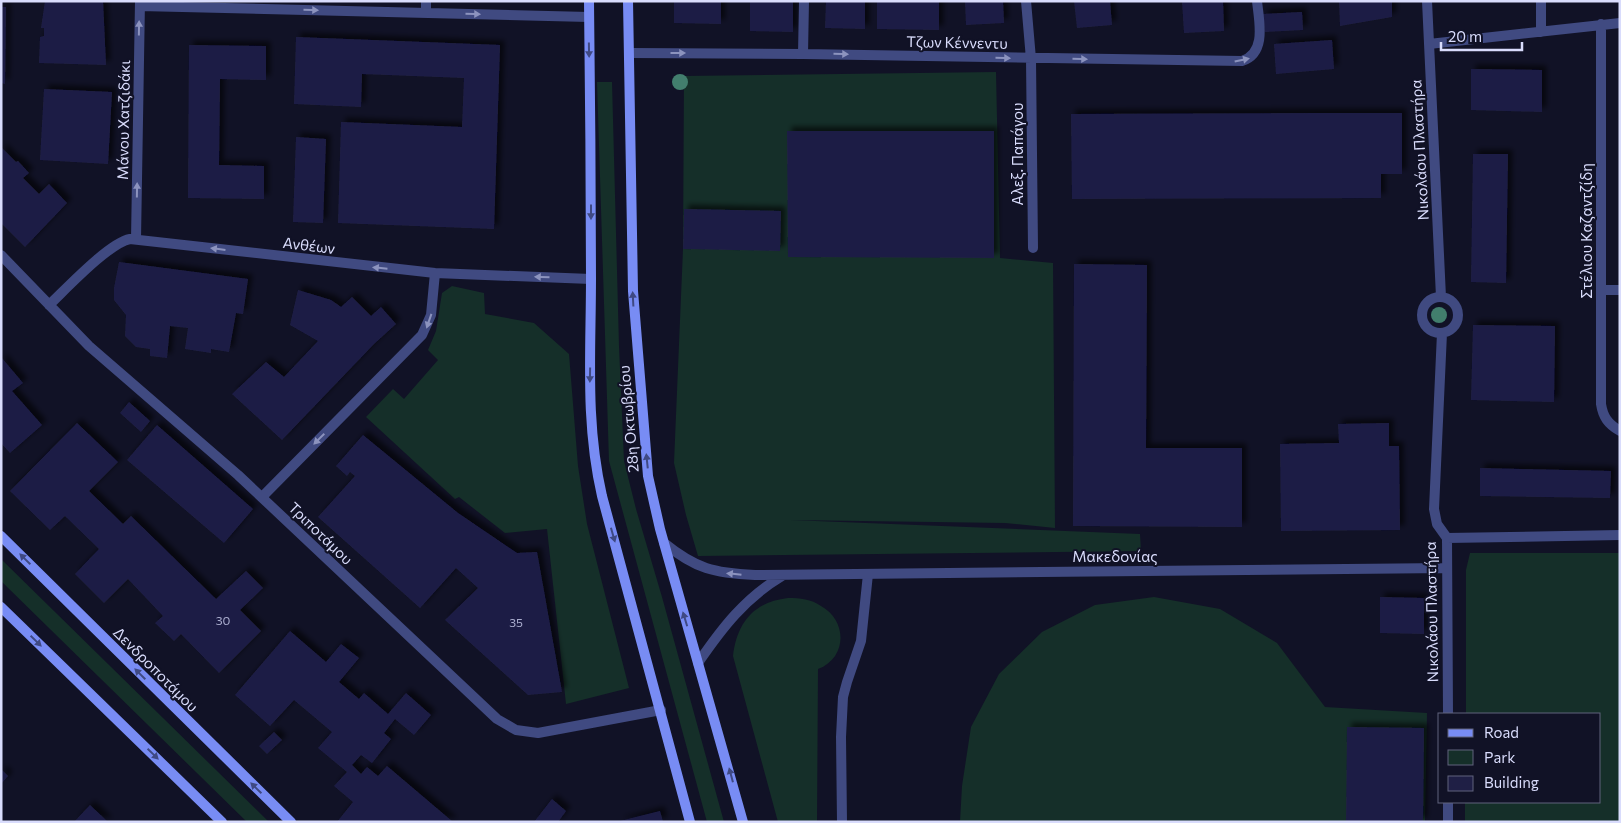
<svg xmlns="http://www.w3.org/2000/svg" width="1621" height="823" font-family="Commissioner,sans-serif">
  <defs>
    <filter id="shadow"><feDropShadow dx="4.5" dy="-4.5" stdDeviation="2.5" flood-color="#0009"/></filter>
  </defs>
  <rect width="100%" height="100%" fill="#111226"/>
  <path fill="#152f29" d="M996 72 1000 258 1053 263 1055 528 1005 523 790 520 1140 534 1141 551 698 556 686 515 674 463 683 249 684 76Z
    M597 82H612L619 346 624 461 636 509 662 597 724 822H707L609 461Z
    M452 286 484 293 485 314 534 323 569 354 578 466 587 524 629 688 566 704 547 529 505 533 459 497 455 499 366 417 393 389 404 399 438 360 428 350 436 331 442 293Z
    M1470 553H1620V822H1465V802H1600V714H1466V570Z
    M1 559 269 822H247L1 581Z
    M1154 597 1220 609 1277 643 1325 707 1427 713 1425 822H960L962 786 971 727 999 674 1042 632 1095 605Z
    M788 598C800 598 811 599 821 606 848 621 847 658 818 669L817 822H778L733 656C737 623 753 602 788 598Z"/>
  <path fill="#1f1f45" filter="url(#shadow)" d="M45 1H103L106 65 39 63 40 37 44 36V28H41Z
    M674 1H721V24L674 23Z
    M750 1H793V32L750 31Z
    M826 1H865V29L825 28Z
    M877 1H939V30L877 29Z
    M965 1H1003L1004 23 966 25Z
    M1074 1H1110L1112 25 1077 28Z
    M1182 1H1223L1224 31 1184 33Z
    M1339 1H1392V17L1340 26Z
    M1 7H6L5 84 1 83Z
    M1302 12 1303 30 1265 32 1263 14Z
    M296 37 500 45 494 229 338 223 341 122 462 127 464 78 362 74 361 107 294 104Z
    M1332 40 1334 69 1276 74 1274 44Z
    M189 45 266 46V80L220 79 219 165 264 166V199L188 198Z
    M1471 69 1542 70V112L1471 110Z
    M44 89 112 92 108 164 40 160Z
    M1316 113H1402V174H1381V198L1072 199 1071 114Z
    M787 131H994V258L788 257Z
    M296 137 326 139 323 223 293 222Z
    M1 147 16 162 18 161 29 173 23 178 39 194 49 184 67 203 25 247 1 223Z
    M1473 154H1508L1506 283 1471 282Z
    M684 209 781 211 780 251 683 249Z
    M119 262 248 279 243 314 236 313 229 352 211 349V353L185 349 188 328 170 326 167 358 150 356V349L136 347 125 336 126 315 114 300V288Z
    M1074 264 1147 265 1146 448H1242V527L1073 526Z
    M298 290 331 300 341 307 352 297 371 316 381 307 396 324 374 344 282 440 232 394 266 362 284 377 318 341 290 325Z
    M1473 325 1555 326 1554 402 1471 400Z
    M1 357 23 383 12 391 42 425 10 453 1 443Z
    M129 402 150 421 141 432 120 413Z
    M77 423 118 462 89 491 123 524 131 516 216 599 246 571 263 588 240 610 261 631 219 673 181 634 174 641 155 623 163 616 128 579 104 603 75 574 99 549 65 516 50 530 10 491Z
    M1389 423V446H1399L1400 530 1281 531 1280 444 1339 443 1338 424Z
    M157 425 253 509 224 543 127 460Z
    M363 435 458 513 517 553 537 552 562 692 528 695 445 620 478 588 456 568 420 608 318 517 355 476 350 472 347 476 336 466Z
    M1480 468 1611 471 1610 498 1480 496Z
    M1380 597 1424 598V634L1380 633Z
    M290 631 326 662 341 644 359 658 339 682 359 699 364 693 388 714 406 693 431 715 414 735 395 719 384 733 391 739 372 763 361 755 352 765 361 774 367 767 378 776 387 766 453 822H337L353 802 334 786 347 772 318 748 332 732 294 700 270 726 235 695Z
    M1347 727 1424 728 1423 822H1346Z
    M274 732 282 740 267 754 259 746Z
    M1 769 8 776 1 784Z
    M552 799 566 811 558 822H534Z
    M90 805 108 822H74Z
    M660 811 663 822H620V821Z"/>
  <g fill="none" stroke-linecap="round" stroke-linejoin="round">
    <path stroke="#404a81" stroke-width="10" d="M842 822 841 737 843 697 847 682 861 641 868 574"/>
    <path stroke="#404a81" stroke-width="10" d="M1026 1 1031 59 1033 248
      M1427 1 1441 297
      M140 6 589 17
      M426 13V1
      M1601 24V404C1603 417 1608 424 1620 431
      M1541 32V1
      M1429 44 1620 23
      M630 53 803 54 1242 61C1267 53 1259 21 1257 1
      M803 54 804 1
      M136 239 140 1
      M1 255 89 346 238 475 497 719 516 730 538 733 661 710
      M1601 290H1620
      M1422 315a18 18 0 1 1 36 0a18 18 0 1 1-36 0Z
      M49 305C67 288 109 243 130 239L435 273 591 279
      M1442 333 1434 509 1437 524 1447 538 1448 714
      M262 497 422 335 431 315 435 273
      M1447 538 1620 535
      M664 543C696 569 714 573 755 575L1447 568
      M698 663C722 628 745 598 782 576
      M1448 802V822"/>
    <path stroke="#788cf4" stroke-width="10" d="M589 1C590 93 591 186 591 278 591 353 585 422 602 496L690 822
      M628 1 633 291 648 476 660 529 743 822
      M1 536 291 822
      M1 607 222 822"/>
  </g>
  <g fill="#427e6d">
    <circle cx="680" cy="82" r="8"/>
    <circle cx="1439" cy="315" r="8"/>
  </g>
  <defs><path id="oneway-solid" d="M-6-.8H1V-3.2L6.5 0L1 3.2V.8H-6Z" transform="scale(1.25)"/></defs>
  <g fill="#8c93be">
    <use href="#oneway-solid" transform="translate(311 10) rotate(1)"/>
    <use href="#oneway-solid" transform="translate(473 14) rotate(1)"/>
    <use href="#oneway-solid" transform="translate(139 28) rotate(-89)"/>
    <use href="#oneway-solid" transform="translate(678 53)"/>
    <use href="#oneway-solid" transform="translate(841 54) rotate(1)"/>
    <use href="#oneway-solid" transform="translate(1003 58) rotate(1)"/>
    <use href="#oneway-solid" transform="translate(1080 59) rotate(1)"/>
    <use href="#oneway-solid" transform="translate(1242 60) rotate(-12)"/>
    <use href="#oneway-solid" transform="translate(137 190) rotate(-89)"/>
    <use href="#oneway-solid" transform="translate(218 249) rotate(-173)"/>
    <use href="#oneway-solid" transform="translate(380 268) rotate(-174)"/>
    <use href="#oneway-solid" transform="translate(542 277) rotate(-178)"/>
    <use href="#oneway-solid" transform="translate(429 321) rotate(109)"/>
    <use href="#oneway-solid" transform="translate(319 439) rotate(135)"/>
    <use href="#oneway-solid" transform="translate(734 574) rotate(-174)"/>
  </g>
  <g fill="#3f4983">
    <use href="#oneway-solid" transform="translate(589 50) rotate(89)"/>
    <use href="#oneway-solid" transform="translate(591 212) rotate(90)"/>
    <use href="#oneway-solid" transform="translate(633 299) rotate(-93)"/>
    <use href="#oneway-solid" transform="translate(590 375) rotate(91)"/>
    <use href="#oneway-solid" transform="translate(647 461) rotate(-96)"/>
    <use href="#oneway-solid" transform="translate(613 535) rotate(74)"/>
    <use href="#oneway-solid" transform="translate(25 559) rotate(-135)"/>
    <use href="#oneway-solid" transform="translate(685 619) rotate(-107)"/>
    <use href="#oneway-solid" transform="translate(36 641) rotate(44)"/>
    <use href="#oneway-solid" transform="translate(140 674) rotate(-135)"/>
    <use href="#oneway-solid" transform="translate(153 754) rotate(44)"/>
    <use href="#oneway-solid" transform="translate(731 775) rotate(-105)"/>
    <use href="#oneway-solid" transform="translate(256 788) rotate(-136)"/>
  </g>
  <g text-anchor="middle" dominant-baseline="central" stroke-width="4" stroke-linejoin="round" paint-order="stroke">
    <g font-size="12" fill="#aaadce">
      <text x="223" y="620">30</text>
      <text x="516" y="622">35</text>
    </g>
    <g font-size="15" fill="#d9dcfc" stroke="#111226">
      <text transform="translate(957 42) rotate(1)">Τζων Κέννεντυ</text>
      <text transform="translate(123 120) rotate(-89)">Μάνου Χατζιδάκι</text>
      <text transform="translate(1419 150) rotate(-93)">Νικολάου Πλαστήρα</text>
      <text transform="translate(1017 154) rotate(-90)">Αλεξ. Παπάγου</text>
      <text transform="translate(1586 231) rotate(-90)">Στέλιου Καζαντζίδη</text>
      <text transform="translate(309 245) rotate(7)">Ανθέων</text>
      <text transform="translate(628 419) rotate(-95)">28η Οκτωβρίου</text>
      <text transform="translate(321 533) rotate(44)">Τριποτάμου</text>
      <text x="1115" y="556">Μακεδονίας</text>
      <text transform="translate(1431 612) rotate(-91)">Νικολάου Πλαστήρα</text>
      <text transform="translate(156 669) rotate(45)">Δενδροποτάμου</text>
    </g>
  </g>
  <rect width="1621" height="823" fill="none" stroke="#d9dcfc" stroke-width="5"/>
  <rect x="1438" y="713" width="162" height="90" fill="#111226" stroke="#61637c"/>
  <rect x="1448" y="729" width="25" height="8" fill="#788cf4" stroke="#61637c"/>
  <text x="1484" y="738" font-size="15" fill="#d9dcfc">Road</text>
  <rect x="1448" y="750" width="25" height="15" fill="#152f29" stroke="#61637c"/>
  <text x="1484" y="763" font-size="15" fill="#d9dcfc">Park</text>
  <rect x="1448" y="776" width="25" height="15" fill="#1f1f45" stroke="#61637c"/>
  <text x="1484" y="788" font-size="15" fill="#d9dcfc">Building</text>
  <path d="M1441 42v8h81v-8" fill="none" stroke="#d9dcfc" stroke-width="2.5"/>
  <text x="1448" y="42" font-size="15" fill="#d9dcfc" stroke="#111226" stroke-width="4" paint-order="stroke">20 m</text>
</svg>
